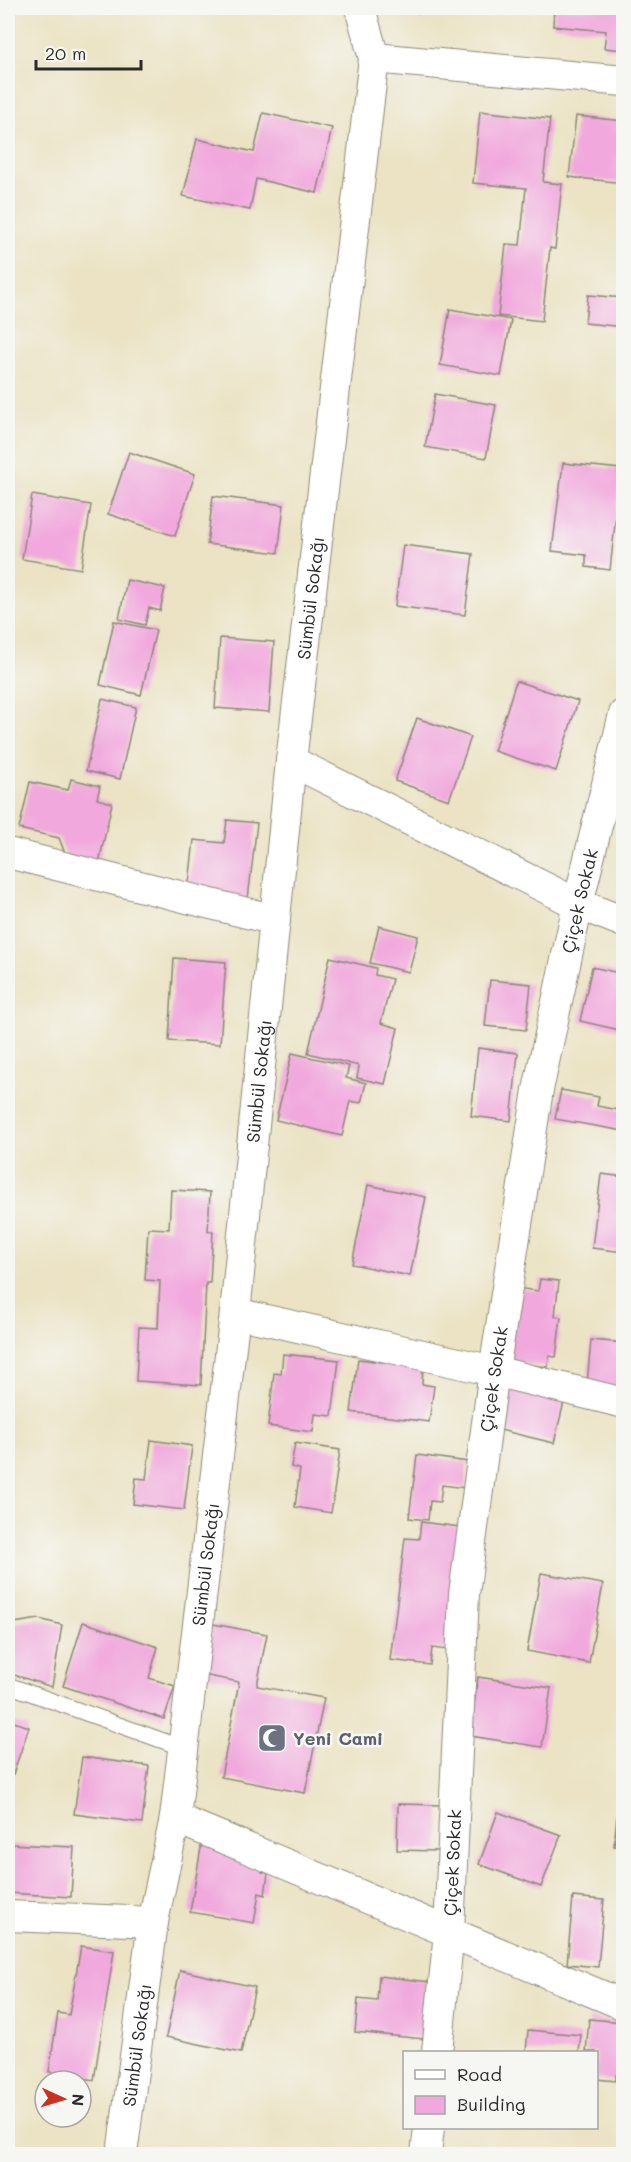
<svg xmlns="http://www.w3.org/2000/svg" width="631" height="2162" font-family="Mali,sans-serif">
  <rect width="100%" height="100%" fill="#f6f6f2"/>
  <filter id="ink" filterUnits="userSpaceOnUse"><feTurbulence type="fractalNoise" baseFrequency=".0167" numOctaves="2"/><feDisplacementMap in="SourceGraphic" scale="12" xChannelSelector="R" yChannelSelector="G"/><feConvolveMatrix kernelMatrix="1 2 1 2 8 2 1 2 1" color-interpolation-filters="sRGB"/></filter>
  <filter id="wash" filterUnits="userSpaceOnUse"><feTurbulence type="fractalNoise" baseFrequency=".008" numOctaves="4" result="noise"/><feDisplacementMap in="SourceGraphic" scale="24" xChannelSelector="R" yChannelSelector="G"/><feGaussianBlur stdDeviation="1.35" result="paint"/><feColorMatrix in="noise" values="0 0 0 0 0 0 0 0 0 0 0 0 0 0 0 0 0 1.4 0 .05"/><feComposite in="paint" operator="in"/></filter>
  <g filter="url(#wash)">
    <rect width="100%" height="100%" fill="#ebe3c4"/>
    <g id="blocks">
      <path fill="#f1a9dd" d="M403 8H463L462 17 402 11Z
        M554 8H624V50L604 48 606 31 553 26Z
        M480 111 550 119 543 182 562 184 555 249 550 248 542 321 498 316 506 244 520 245 526 188 473 183Z
        M263 113 332 128 317 193 256 179 250 210 183 196 197 139 254 152Z
        M576 116 624 121V183L569 177Z
        M588 295 624 298V327L585 323Z
        M450 309 511 320 501 376 440 365Z
        M435 394 496 405 486 458 425 447Z
        M129 452 195 474 175 536 108 514Z
        M563 463 621 469 610 570 586 567V555L552 551Z
        M32 495 91 505 81 569 22 559Z
        M213 496 284 505 278 553 207 544Z
        M403 545 473 554 465 615 395 606Z
        M127 580 165 588 160 611 149 608 145 625 119 619Z
        M114 621 156 630 141 695 100 685Z
        M220 638 274 642 269 712 215 708Z
        M516 681 578 701 556 771 494 751Z
        M102 699 136 707 120 779 86 771Z
        M417 718 471 737 449 800 395 781Z
        M71 779 100 786 97 799 112 803 97 872 70 866 59 838 19 829 30 782 68 790Z
        M227 820 257 823 248 899 188 892 194 840 224 843Z
        M379 926 418 936 409 972 370 963Z
        M330 957 376 968 375 975 392 979 381 1023 398 1028 385 1084 357 1078 359 1066 308 1053Z
        M174 958 226 962 220 1044 169 1041Z
        M592 967 624 974V1031L580 1021Z
        M490 980 531 984 526 1030 485 1026Z
        M478 1048 518 1053 511 1121 471 1116Z
        M292 1053 349 1066 346 1078 366 1083 361 1103 350 1101 342 1136 276 1120Z
        M561 1090 599 1097 597 1106 624 1111V1131L555 1119Z
        M601 1174 624 1177V1252L592 1248Z
        M368 1185 426 1197 410 1276 352 1264Z
        M171 1190 210 1192 208 1231H213L210 1283H206L201 1385 136 1381 139 1327 158 1328 160 1281 145 1280 148 1228 169 1229Z
        M540 1279 559 1281 555 1316 561 1317 556 1357 549 1356 548 1367 507 1362 517 1288 538 1291Z
        M591 1340 624 1343V1387L587 1384Z
        M283 1354 339 1360 332 1416 315 1414 313 1432 268 1426 274 1373 281 1374Z
        M358 1359 423 1367 422 1384 434 1386 429 1422 351 1412Z
        M502 1387 564 1402 554 1443 492 1428Z
        M151 1440 192 1446 184 1510 133 1504 136 1478 146 1479Z
        M295 1443 340 1450 331 1513 295 1507 300 1469 291 1467Z
        M417 1455 468 1462 465 1488 442 1485 440 1502 430 1501 428 1520 409 1518Z
        M421 1522 460 1527 448 1650 432 1648 430 1665 390 1660 405 1538 419 1539Z
        M541 1573 603 1584 589 1663 527 1651Z
        M39 1619 62 1625 52 1687 8 1673V1624Z
        M83 1622 158 1647 149 1678 175 1686 164 1719 63 1686Z
        M213 1624 267 1634 257 1686 324 1698 305 1793 221 1777 239 1682 203 1675Z
        M478 1677 551 1688 542 1747 470 1736Z
        M8 1720 29 1727 8 1789Z
        M82 1757 149 1766 142 1823 74 1814Z
        M620 1785 624 1786V1847L614 1846Z
        M398 1804 440 1805 439 1851 397 1850Z
        M498 1812 561 1835 541 1887 479 1864Z
        M202 1842 265 1852 262 1872 268 1873 265 1895 259 1893 254 1923 190 1912Z
        M8 1844 74 1847 71 1897 8 1893Z
        M573 1897 604 1900 598 1967 567 1964Z
        M622 1918H624V1956L616 1955Z
        M81 1946 114 1951 94 2080 49 2072 58 2013 69 2015Z
        M180 1970 255 1987 241 2053 166 2037Z
        M379 1976 430 1982 424 2039 355 2032 358 1999 377 2001Z
        M589 2019 624 2022V2076L616 2075V2081L596 2079V2052H586Z
        M528 2030 581 2035 579 2052H526Z"/>
    </g>
  </g>
  <g filter="url(#ink)">
    <use href="#blocks" fill-opacity="0" stroke="#8b8778" stroke-width="1.5"/>
    <g fill="none" stroke-linecap="round" stroke-linejoin="round">
      <g stroke="#8b8778" stroke-width="17">
        <path id="service" d="M8 1685 183 1748"/>
      </g>
      <g stroke="#8b8778" stroke-width="32">
        <g id="minor">
          <path d="M374 58 624 81"/>
          <path d="M291 761 578 904 624 922"/>
          <path d="M8 853 275 920"/>
          <path d="M235 1313 494 1371 624 1403"/>
          <path d="M175 1818 624 2005"/>
          <path d="M8 1916 153 1922"/>
          <path id="s1" d="M437 2052 449 1932 464 1594 494 1371 538 1090 578 904 624 714"/>
          <path id="s2" d="M122 2154 153 1922 175 1818 235 1313 291 761 374 58 360 8"/>
          <path d="M426 2154 429 2128"/>
        </g>
      </g>
      <use href="#service" stroke="#fff" stroke-width="15"/>
      <use href="#minor" stroke="#fff" stroke-width="30"/>
    </g>
  </g>
  <defs>
    <g id="mosque-square" transform="scale(1.5)"><rect x="-9" y="-9" width="18" height="18" rx="4" fill="#6b7280" stroke="#f6f6f2"/><path d="M3.5-4.9A6 6 0 1 0 3.5 4.9A5 5 0 1 1 3.5-4.9Z" fill="#fff"/></g>
  </defs>
  <g fill-rule="evenodd">
    <use href="#mosque-square" x="272" y="1738"/>
  </g>
  <g text-anchor="middle" dominant-baseline="central" stroke-width="5" stroke-linejoin="round" paint-order="stroke">
    <g font-size="18" fill="#2b2b2b" stroke="#f6f6f2">
      <text stroke="none"><textPath href="#s2" startOffset="1568">Sümbül Sokağı</textPath></text>
      <text stroke="none"><textPath href="#s1" startOffset="1162">Çiçek Sokak</textPath></text>
      <text stroke="none"><textPath href="#s2" startOffset="1082">Sümbül Sokağı</textPath></text>
      <text stroke="none"><textPath href="#s1" startOffset="676">Çiçek Sokak</textPath></text>
      <text stroke="none"><textPath href="#s2" startOffset="596">Sümbül Sokağı</textPath></text>
      <text stroke="none"><textPath href="#s1" startOffset="190">Çiçek Sokak</textPath></text>
      <text stroke="none"><textPath href="#s2" startOffset="110">Sümbül Sokağı</textPath></text>
    </g>
    <g font-size="18" font-weight="bold" fill="#5b616d" stroke="#f6f6f2" text-anchor="start">
      <text x="293" y="1738">Yeni Cami</text>
    </g>
  </g>
  <rect width="631" height="2162" fill="none" stroke="#f6f6f2" stroke-width="30"/>
  <rect x="403" y="2051" width="195" height="78" fill="#f6f6f2" stroke="#a5a5a2" stroke-width="1.5"/>
  <rect x="415" y="2070" width="30" height="9" fill="#ffffff" stroke="#a5a5a2" stroke-width="1.5"/>
  <text x="457" y="2081" font-size="18" fill="#2b2b2b">Road</text>
  <rect x="415" y="2096" width="30" height="18" fill="#f1a9dd" stroke="#a5a5a2" stroke-width="1.5"/>
  <text x="457" y="2111" font-size="18" fill="#2b2b2b">Building</text>
  <g transform="translate(63 2099) rotate(94)"><circle r="28" fill="#f6f6f2" stroke="#a5a5a2" stroke-width="1.5"/>
  <path d="M0-4.5L10 22L0 15L-10 22Z" fill="#c8321e"/>
  <text y="-9" font-size="16" font-weight="bold" text-anchor="middle" fill="#2b2b2b">N</text>
  </g>
  <path d="M36 60v9h105v-9" fill="none" stroke="#2b2b2b" stroke-width="3"/>
  <text x="45" y="60" font-size="18" fill="#2b2b2b" stroke="#f6f6f2" stroke-width="4.5" paint-order="stroke">20 m</text>
</svg>
